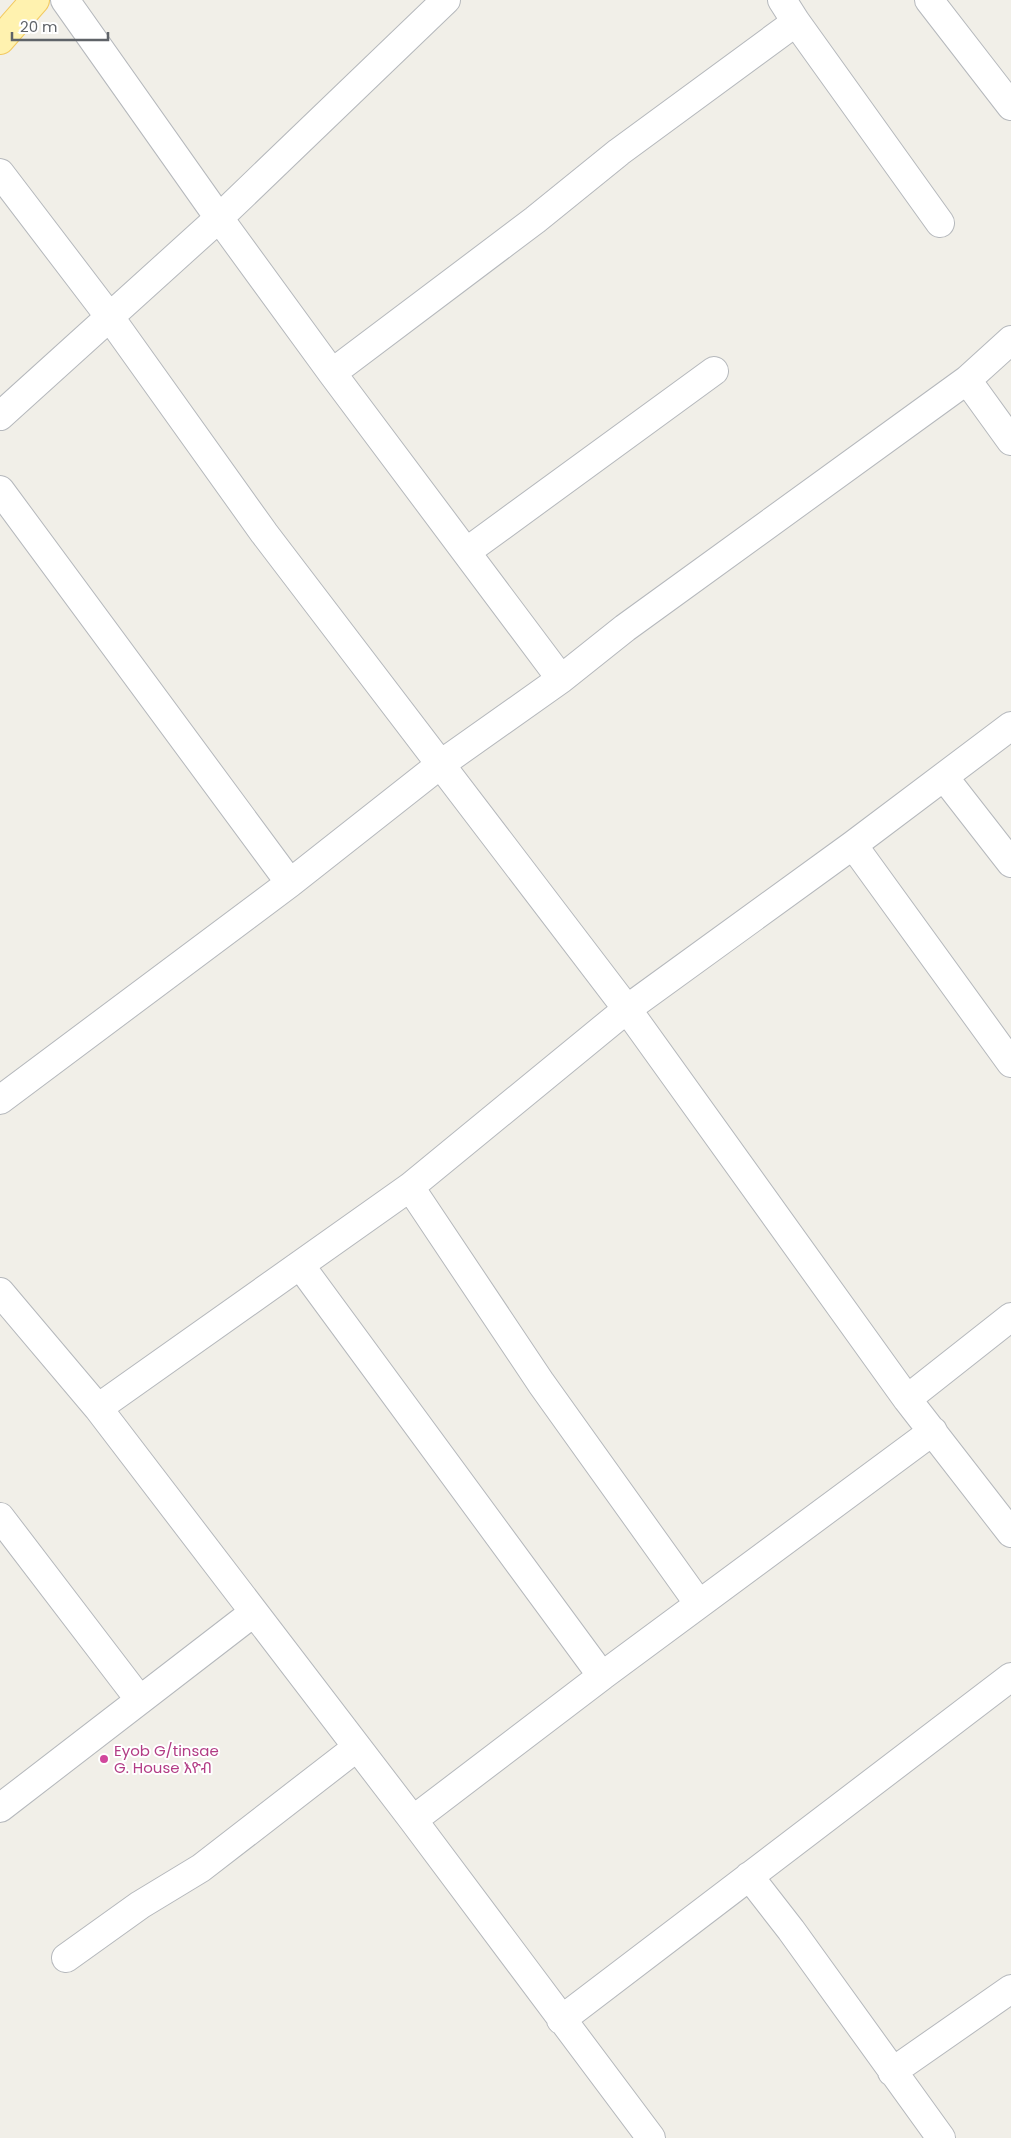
<svg xmlns="http://www.w3.org/2000/svg" width="1011" height="2138" font-family="Poppins,'Noto Sans Ethiopic',sans-serif">
  <rect width="100%" height="100%" fill="#f1efe8"/>
  <g fill="none" stroke-linecap="round" stroke-linejoin="round">
    <g stroke="#b5b8bc" stroke-width="30">
      <path id="minor" d="M65 0 219 218 446 0
        M782 0 796 22 940 223
        M929 0 1011 106
        M0 173 109 316 264 533 627 1009 907 1399 1011 1533
        M332 373 535 220 619 152 796 22
        M967 380 1011 441
        M0 416 219 218 332 373 561 679
        M0 490 290 883
        M466 552 714 371
        M944 777 1011 863
        M853 845 1011 1063
        M0 1100 290 883 441 764 561 679 625 628 967 380 1011 340
        M410 1187 541 1383 699 1604
        M300 1265 602 1676 933 1431
        M0 1292 98 1408 413 1820 651 2138
        M907 1399 1011 1317
        M98 1408 410 1187 627 1009 853 845 1011 726
        M0 1517 139 1699
        M0 1808 253 1613
        M413 1820 602 1676
        M749 1876 791 1930 941 2138
        M66 1958 140 1905 201 1868 356 1748
        M561 2020 1011 1677
        M892 2072 1011 1989"/>
    </g>
    <g stroke="#f2c960" stroke-width="30">
      <path id="major" d="M0 40 35 0"/>
    </g>
    <use href="#minor" stroke="#fff" stroke-width="28"/>
    <use href="#major" stroke="#fff2af" stroke-width="28"/>
  </g>
  <circle fill="#d1479c" stroke="#fff" stroke-width="2" cx="104" cy="1759" r="5"/>
  <g text-anchor="middle" dominant-baseline="central" stroke-width="4" stroke-linejoin="round" paint-order="stroke">
    <g font-size="15" fill="#b23c85" stroke="#fff" text-anchor="start">
      <text x="114" y="1750">Eyob G/tinsae<tspan x="114" dy="17">G. House እዮብ</tspan></text>
    </g>
  </g>
  <path d="M12 32v8h96v-8" fill="none" stroke="#5f6368" stroke-width="2.5"/>
  <text x="20" y="32" font-size="15" fill="#5f6368" stroke="#ffffff" stroke-width="4" paint-order="stroke">20 m</text>
</svg>
